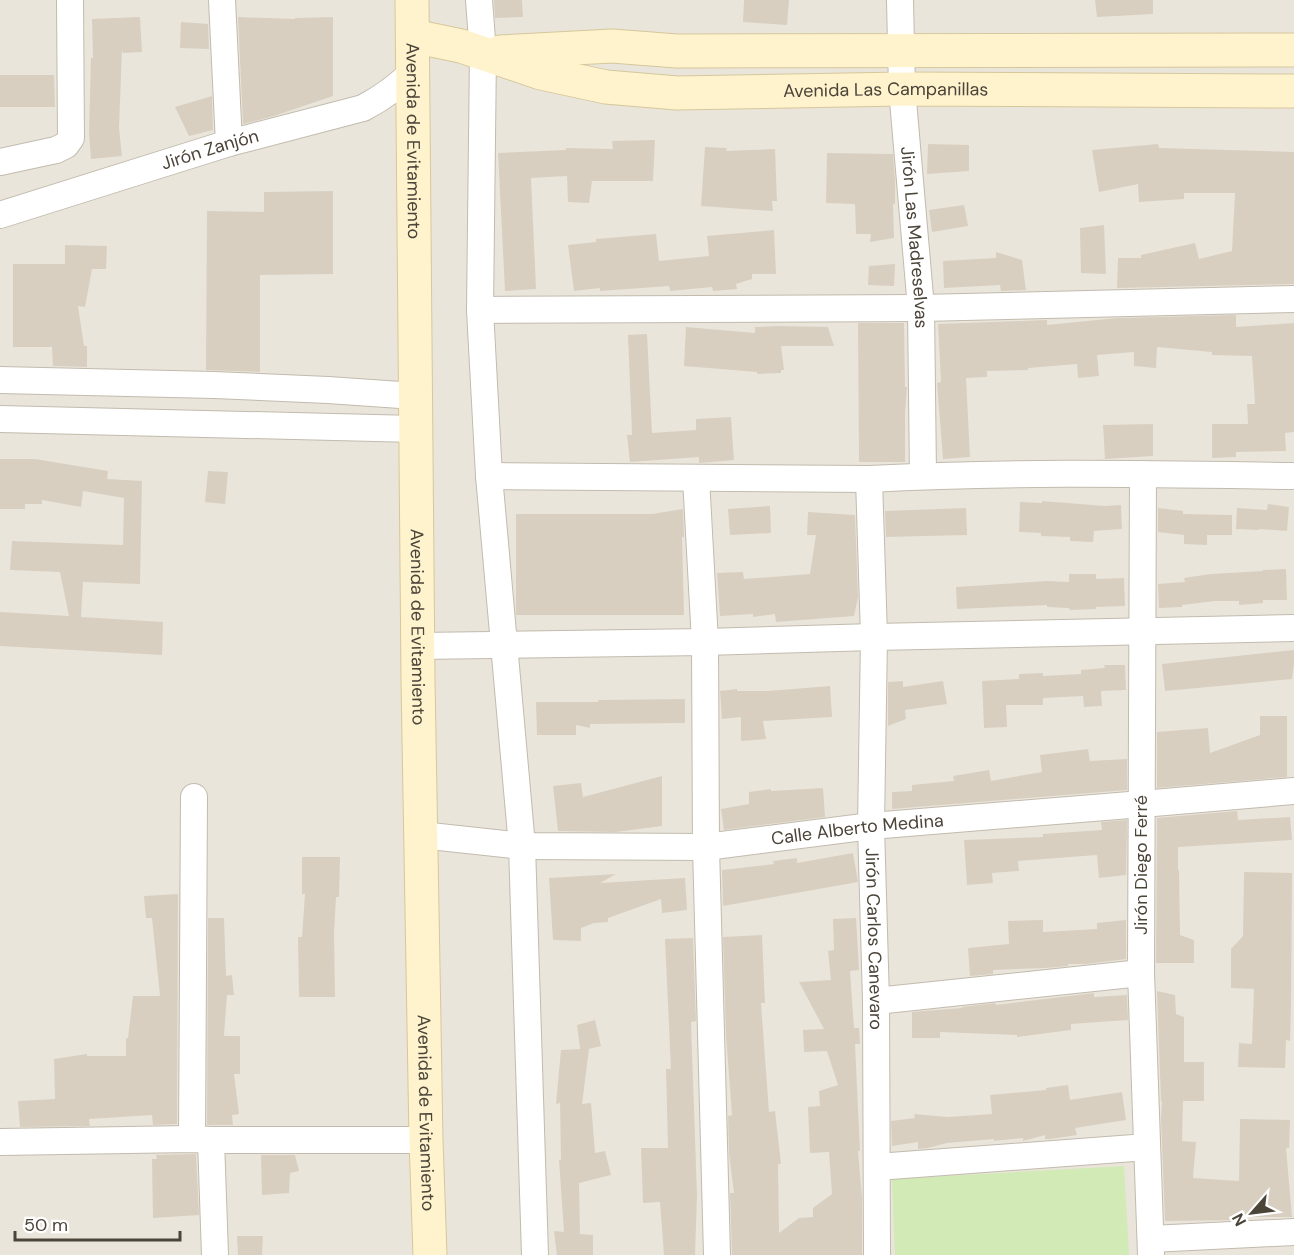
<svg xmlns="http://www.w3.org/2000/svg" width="1294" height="1255" font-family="'DM Sans',sans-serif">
  <rect width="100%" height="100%" fill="#f6f3ec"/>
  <path fill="#eae5da" d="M0 0H1294V1255H0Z"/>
  <path fill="#d2eab5" d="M1124 1166 1129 1255H895L892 1179Z"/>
  <path fill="#d8cfc1" d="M494 0H522L523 17 495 18Z
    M744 0H789L787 25 743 22Z
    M1095 0H1153V14L1097 17Z
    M140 17 142 52 123 53 122 50 119 128 122 156 91 159 89 132 91 58H93L92 19Z
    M238 17 295 19V18L333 17V96L274 116 243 124Z
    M181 22 208 24 209 49 180 48Z
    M0 75H54L55 107H0Z
    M212 96 213 130 189 136 175 107Z
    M655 140 653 181H592L589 203 568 202 567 176 531 178 536 289 505 291 498 153 566 150V148L613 149 612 141Z
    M928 144 969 145V171L927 174Z
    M1158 144 1159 148 1294 152V284L1117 288 1118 258H1141V255L1195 243 1199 259 1232 251 1235 193H1184V199L1139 202 1138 184 1099 192 1092 150Z
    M705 147 727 148 726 151 775 149 777 201H772L773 211 701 206Z
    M827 153 893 154 895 181V204H893L894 238 870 242 871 234H856L855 204 826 203Z
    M333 191V274L260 275V372L206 370 207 211 264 212V192Z
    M964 205 968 226 932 232 929 210Z
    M1104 225 1106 274 1081 273 1080 228Z
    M774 230 776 274H752V279L736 284 737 289 713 291 712 287 670 291 669 286 600 291V288L574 291 568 245 596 242V239L656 234 659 261 709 256 707 236Z
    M65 245 107 246 106 269H92L85 307 78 306 84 346H87V367L53 366 52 347H13V264H65Z
    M996 252 1022 260 1026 290 1001 291 1000 285 944 288 943 261 996 258Z
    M895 264 894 286 868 285 869 266Z
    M1236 315V327L1294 323V432L1285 433 1286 451 1236 452V457L1212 458V424H1248L1247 404H1255L1252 356 1212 355V352L1157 347 1156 368 1134 366V352L1097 355 1099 376 1078 378 1077 364 1028 368V370L987 371V377L966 378 970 457 943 459 937 383 941 382 938 324 1047 320V325L1117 318Z
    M858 323H904L905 387H907L905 412V462H859Z
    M779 326 828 327 834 346H781L784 370H781V373L757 374V372L684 366 686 327 755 333V327Z
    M647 334 652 433 696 430V419L731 417 734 460 699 463V457L630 462 627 435H632L628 335Z
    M1153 424V456L1105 459 1103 425Z
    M0 459H35L108 471 107 479 142 481 140 584 83 582 81 617 163 622 162 655 0 646V612L69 616 60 572 10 570 12 541 123 545 124 498 83 491 81 507 42 500V504H25V509H0Z
    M208 471 228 472 225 504 205 502Z
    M1042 501 1105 506 1121 505 1122 529 1094 531 1093 542 1070 541V537L1041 536V533L1019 532 1020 502 1042 503Z
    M1268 504 1289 507 1287 531 1259 529V530L1236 529 1237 508 1267 510Z
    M770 506 771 533 730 535 728 509Z
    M966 508 967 535 886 537 885 511Z
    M1158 508 1183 511V514L1232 515V535H1207V545L1184 544V535L1158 532Z
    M683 509 684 537H682L684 615H516V514H652Z
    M808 512 855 515 858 597 854 616 776 622 775 614 753 617V614L720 616 717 573 743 572 744 579 810 574 816 535H807Z
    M1286 569 1287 600H1263V603L1239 605V601H1215L1182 605V607L1159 608 1158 584 1185 582 1184 578 1211 574 1263 571V570Z
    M1069 574H1096V579L1124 578 1125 606 1096 607V609L1070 610 1069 608 1047 607V605L957 609 956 587 1047 581 1069 582Z
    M1294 650V664L1292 679 1165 691 1162 664Z
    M1104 665H1125L1126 690 1101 691 1102 706 1084 707 1083 696 1043 698V705H1006L1007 727 984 728 982 681 1019 679V674L1043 673V676L1081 674V670L1105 668Z
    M903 681V687L943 681 947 704 905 710 906 719 888 726V682Z
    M830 686 832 717 763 721 766 739 741 741V717L722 719 720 691 737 689V691H768Z
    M685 699V723L590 724V728L576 725V735H537L536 702H598V700Z
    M1260 716H1287V777L1157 788V732L1208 728 1210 753 1260 735Z
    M1088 749 1090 761 1127 759V790L892 809V792L912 791V785L954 781 953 776 989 770 991 781 1042 772 1040 755Z
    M662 776V826L616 832 558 831 553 786 581 783 583 797Z
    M823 788 825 817 724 830 721 809 749 804V792L771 789V791Z
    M1237 811 1238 820 1290 817 1292 840 1178 847V870H1179L1180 935 1194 940V963H1156L1157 818Z
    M1127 820 1126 875 1099 878 1097 855 1018 861 1019 871 992 873 993 883 967 885 964 840 1043 837V834L1102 830 1101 822Z
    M853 853 858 882 723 906 722 870 774 864 773 861 797 858V863Z
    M302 857H340L339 897H336L334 933 335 997H299L298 937H302L305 894H302Z
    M1244 872 1292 873 1291 1004 1290 1041 1286 1040 1285 1068 1238 1067 1239 1043 1252 1044 1254 989 1231 988V949L1243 936Z
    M616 874 600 883 685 878 687 910 662 913 661 899 608 918V922L594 923 581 928V941L553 940 549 878Z
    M178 894 177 1124 153 1125 152 1115 89 1119 90 1126 20 1127 18 1101 55 1099 54 1059 87 1054V1056H126V1038H128L133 996H160L152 918H146L144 896Z
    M208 918H224L226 976 232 975 234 995H227L224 1036H240V1074H234L239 1114 232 1115 233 1125H207Z
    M856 918 859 970 850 971 854 1028H859L860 1044H855L860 1151H858L862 1198V1255H732L730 1193H734L729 1153 728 1116 732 1115 726 1036 723 937 762 935 765 1003H761L769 1112 775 1111 781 1164H778L779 1233 799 1218 813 1217V1208L832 1194 829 1152 810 1153 808 1107 820 1106 819 1091 838 1085 827 1051 804 1052 803 1030 824 1029 799 982 831 980 828 951 834 950 833 919Z
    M1043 920V932L1097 929V923L1126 920V959L1086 964H1068V966L1045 968 993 970V974L970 976 968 948 1009 944 1008 921Z
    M693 938 696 1021 691 1022 697 1195 695 1255H664L660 1202 643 1203 641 1148H668L666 1069H671L665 939Z
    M1157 991 1175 995 1176 1014 1184 1017V1062H1204V1101H1183L1182 1141 1196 1142 1193 1178 1239 1181 1240 1119 1290 1120 1289 1148H1286L1292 1217H1236L1237 1220 1165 1221 1161 1119 1162 1101H1161Z
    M1094 993V997L1127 995 1128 1020 1071 1024V1030L1017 1037V1035L940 1032V1038H912V1012L962 1008V1007L995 1003 996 1005Z
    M595 1020 601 1046 589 1049 582 1104 591 1103 595 1153 605 1151 611 1175 579 1183 580 1234 593 1235V1255H557L554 1231 564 1232 559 1160H561L560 1103 556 1104 561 1050 580 1049 577 1025Z
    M1068 1085 1070 1100 1122 1092 1126 1120 1075 1128 1077 1135 1050 1139H1045V1135L1023 1141V1138L994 1141V1139L947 1143 928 1148 918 1149V1142L892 1146 891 1121 915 1118 914 1114 948 1117 992 1114 990 1095 1046 1090V1088Z
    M196 1154 199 1215 153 1218 152 1159H157L156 1155Z
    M261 1155H295L299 1171 290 1173 289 1193 262 1195Z
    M237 1236H263L262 1255H238Z"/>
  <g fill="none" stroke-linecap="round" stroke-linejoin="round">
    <g stroke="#c2bbae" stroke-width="28">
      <g id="street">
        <path d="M222 0 229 143"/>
        <path d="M479 0 483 53 480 310 489 476 522 846 535 1255"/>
        <path id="s1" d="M900 0 902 89 921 308 923 476"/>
        <path d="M0 162 56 150 66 145 71 138 70 0"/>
        <path id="s2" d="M0 215 229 143 363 108C382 98 398 87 413 71"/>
        <path d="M480 310 921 308 1294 299"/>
        <path d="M0 380 214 385 328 390 415 396"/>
        <path d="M0 419 415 429"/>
        <path d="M1143 474 1141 973 1151 1255"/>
        <path d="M489 476 869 479C1011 471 1153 474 1294 476"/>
        <path d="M696 478 705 642 706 847 717 1255"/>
        <path id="s3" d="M869 479 874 637 871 826 876 1001 877 1255"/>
        <path d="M418 646 705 642 874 637 1294 628"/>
        <path id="s4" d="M421 835 522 846 706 847 871 826 1142 804 1294 791"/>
        <path d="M876 1001 1141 973"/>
        <path d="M192 1139 194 797"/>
        <path d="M211 1140 215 1255"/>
        <path d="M0 1142 192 1139 211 1140H426"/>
        <path d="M877 1167 1147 1147"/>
        <path d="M1151 1239 1294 1232"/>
      </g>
    </g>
    <g stroke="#d6c79b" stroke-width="35">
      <g id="secondary">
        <path id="s5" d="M412 0 418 680 426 1140 430 1255"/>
        <path id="s6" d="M413 36 461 46 541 73 606 87 677 93 902 89 1294 91"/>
        <path d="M500 52 612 46 677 51 1294 50"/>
      </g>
    </g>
    <use href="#street" stroke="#fff" stroke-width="26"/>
    <use href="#secondary" stroke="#fff3cd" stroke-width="33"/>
  </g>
  <g text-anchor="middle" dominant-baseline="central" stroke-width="4.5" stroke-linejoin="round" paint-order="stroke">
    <g font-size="18" fill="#4b4439" stroke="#fff">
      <text stroke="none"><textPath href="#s6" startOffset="480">Avenida Las Campanillas</textPath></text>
      <text stroke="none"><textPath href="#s5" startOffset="141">Avenida de Evitamiento</textPath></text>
      <text stroke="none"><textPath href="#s2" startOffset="220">Jirón Zanjón</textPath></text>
      <text stroke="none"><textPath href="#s1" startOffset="238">Jirón Las Madreselvas</textPath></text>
      <text stroke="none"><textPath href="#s5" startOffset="627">Avenida de Evitamiento</textPath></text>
      <text stroke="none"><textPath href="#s4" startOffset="438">Calle Alberto Medina</textPath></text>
      <text transform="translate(1141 865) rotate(-90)">Jirón Diego Ferré</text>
      <text stroke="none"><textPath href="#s3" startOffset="460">Jirón Carlos Canevaro</textPath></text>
      <text stroke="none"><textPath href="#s5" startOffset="1113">Avenida de Evitamiento</textPath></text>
    </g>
  </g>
  <g transform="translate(1252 1213) rotate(242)" stroke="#ffffff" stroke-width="4.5" paint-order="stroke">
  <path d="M0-4.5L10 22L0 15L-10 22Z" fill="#4b4439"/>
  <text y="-9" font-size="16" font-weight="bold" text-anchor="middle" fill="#4b4439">N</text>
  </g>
  <path d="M15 1231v9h165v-9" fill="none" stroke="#4b4439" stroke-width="3"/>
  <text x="24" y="1231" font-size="18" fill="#4b4439" stroke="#ffffff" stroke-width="4.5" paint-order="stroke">50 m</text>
</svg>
